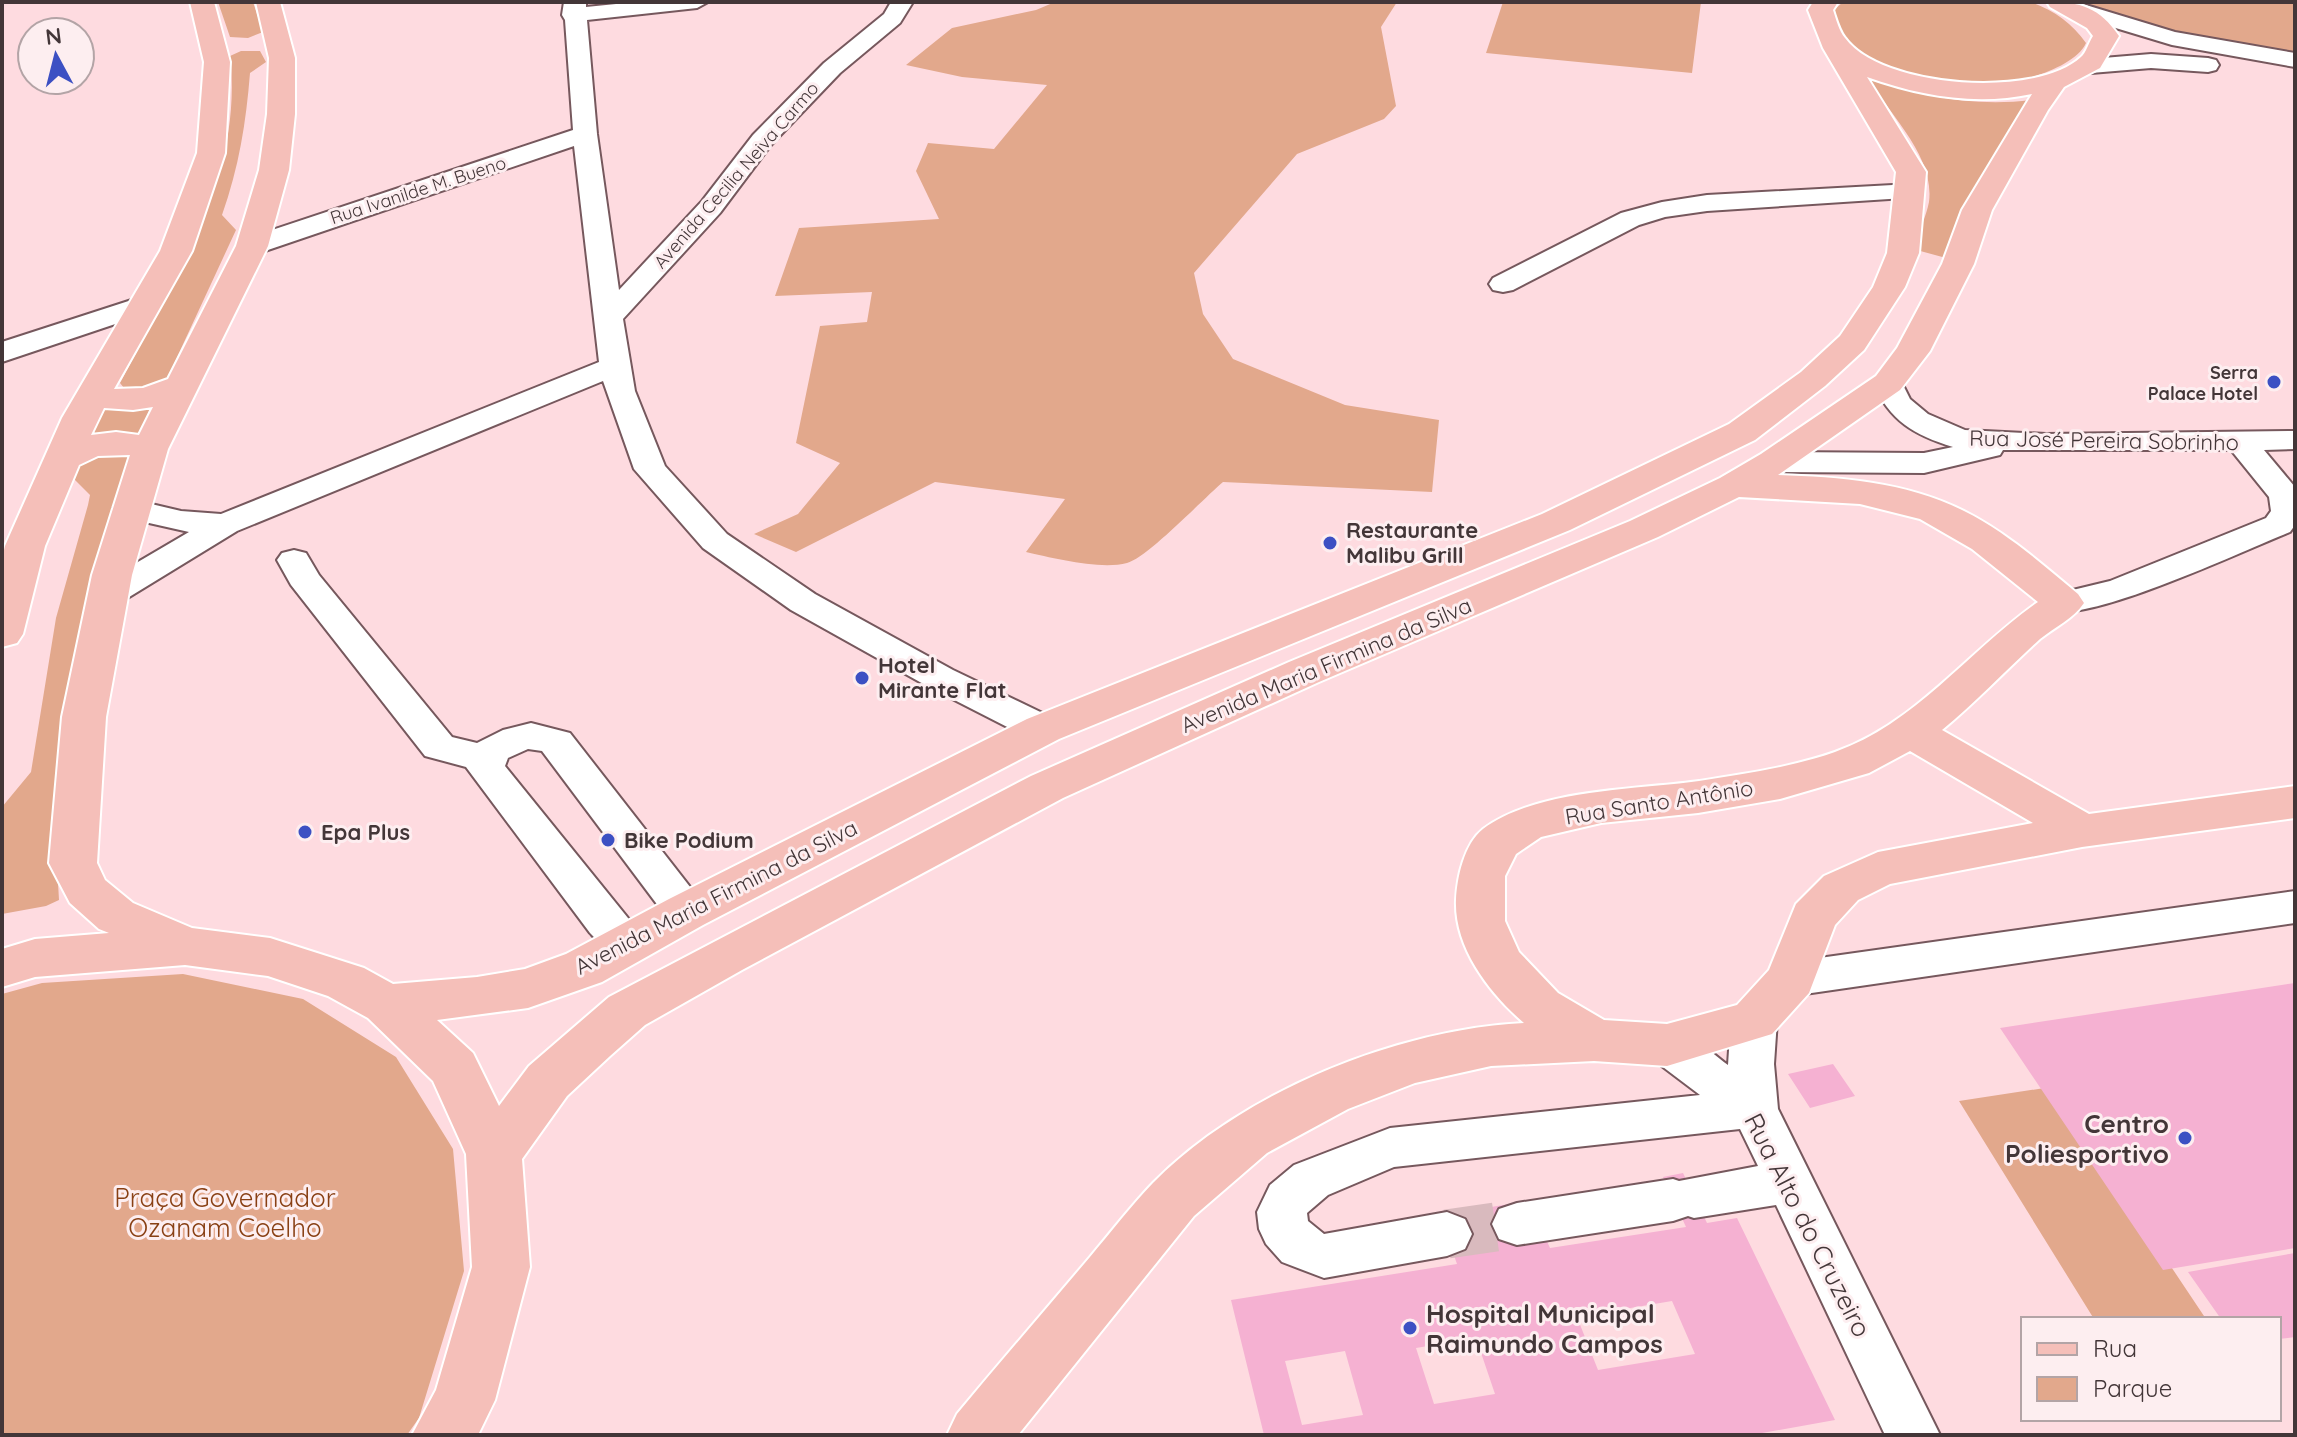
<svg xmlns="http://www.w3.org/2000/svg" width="2297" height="1437" font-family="Quicksand,sans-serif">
  <rect width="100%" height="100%" fill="#fedbe0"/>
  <path fill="#e2a88c" d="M218 2H253L263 32 248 38 230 37Z
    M1055 2H1397L1381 27 1396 106 1384 119 1297 154 1194 273 1203 314 1233 359 1345 405 1439 420 1432 492 1223 482C1204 498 1147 558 1127 563 1100 570 1053 558 1026 552L1065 499 935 482 796 552 754 534 798 514 840 463 796 443 820 326 867 322 872 292 775 296 799 228 939 219 916 171 928 143 994 149 1047 85 962 77 906 65 952 28 1036 10Z
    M1503 2H1701L1692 73 1486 53Z
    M1843 2H2031C2055 11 2072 23 2086 43 2075 67 2025 81 1999 84 1963 89 1884 74 1855 52 1846 46 1839 32 1832 23L1834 10Z
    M2079 2H2295V57L2195 40Z
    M241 51H260L266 62 250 73C246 123 239 167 222 215L236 230 166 381 153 388H124L120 383C174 281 244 176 230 56Z
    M1867 76C1918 97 1976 107 2031 100L1946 258 1913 249C1918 234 1926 217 1929 202 1935 155 1888 114 1867 76Z
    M152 404 139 434 121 433 82 440 99 408 124 410Z
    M130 454 91 580 54 813 59 900 46 906 2 914V807L31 772 56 618 88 505 90 495 74 479 82 460 87 456Z
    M183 974 303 999 396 1057 453 1149 464 1271 419 1418 407 1435H2V994L42 983Z
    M2051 1087 2206 1319H2094L1959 1101Z"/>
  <path fill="#f5b1d2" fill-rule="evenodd" d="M2295 983V1248L2163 1270 2000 1028Z
    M1833 1064 1855 1096 1810 1108 1788 1074Z
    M1683 1173 1707 1223 1737 1218 1835 1420 1751 1435H1264L1231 1300 1457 1264 1440 1215 1510 1204 1524 1240 1545 1237 1550 1248 1686 1227 1663 1177ZM1672 1301 1695 1354 1598 1370 1577 1317ZM1476 1338 1495 1394 1434 1404 1416 1348ZM1345 1351 1363 1415 1302 1425 1285 1361Z
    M2295 1253V1337L2279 1339V1319H2221L2188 1272Z"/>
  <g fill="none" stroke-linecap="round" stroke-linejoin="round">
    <path stroke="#d9babe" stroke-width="49" stroke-dasharray="49 24" stroke-linecap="butt" d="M1447 1234 1517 1224"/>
    <g stroke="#76585d" stroke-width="4">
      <path id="minor" d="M564 2H586V7L636 2H708L697 8 587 20 597 134 619 290 702 201 753 135 824 63 884 14 891 2H913L900 23 840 73 771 145 720 213 623 319 635 391 665 466 727 534 815 594 953 670 1057 720 1062 729 1057 738 1043 742 1029 738 927 686 791 610 703 548 634 469 603 381 237 531 121 602 109 605 97 602 91 594 97 586 189 532 118 516 113 509 118 502 130 499 181 511 221 514 599 362 574 146 262 252H242L239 246 242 240 573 130 565 20 562 15Z
        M2076 2 2175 32 2295 53V67L2172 45 2066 13 2063 8 2066 3Z
        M2151 54 2208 58 2216 60 2219 65 2216 70 2208 72 2151 68 2091 73 2083 71 2080 66 2083 61 2091 59Z
        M1911 184 1920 187 1924 192 1920 197 1707 211 1665 217 1639 225 1513 290 1503 292 1493 290 1489 284 1493 278 1621 213 1662 202 1707 195Z
        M144 296 154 299 158 305 154 311 2 362V342Z
        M1888 374 1899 377 1910 399 1928 414 1965 430 2046 434 2295 431V449L2264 450 2295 487V525L2290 532C2243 551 2094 621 2052 611L2046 603 2052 595 2110 581 2266 518 2271 511 2269 497 2231 450H2003L2000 455 1924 473 1774 472 1763 469 1758 462 1763 455 1774 452 1924 453 1953 447C1914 435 1890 421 1873 383L1877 377Z
        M294 550 306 553 319 575 452 737 477 743 503 730 531 723 570 733 701 901 707 912 701 923 686 928 671 923 542 751 528 749 508 758 505 766 649 944 642 955C617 963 607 951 590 933L466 767 425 756 291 585 277 560 282 553Z
        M2295 891V923L1791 996 1775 991 1769 979 1775 967 1791 962Z
        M1754 1002 1770 1008 1777 1020 1774 1064 1778 1109 1940 1435H1885L1776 1205 1694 1218 1688 1216 1673 1221 1517 1245 1499 1239 1492 1224 1499 1209 1517 1203 1673 1179 1679 1181 1758 1166 1740 1129 1394 1167 1328 1195 1307 1213 1308 1221 1324 1234 1447 1212 1465 1219 1472 1234 1465 1249 1447 1256 1324 1278 1282 1262 1266 1244 1259 1229 1257 1212 1270 1185 1294 1165 1390 1128 1700 1095 1651 1058 1644 1045 1651 1032C1682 1022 1704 1047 1728 1065L1731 1020 1738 1008Z"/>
    </g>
    <g stroke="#fff" stroke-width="4">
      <path id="major" d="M190 2H214L230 62 225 153 192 251 114 389 143 388 168 379 236 246 259 170 267 114 269 58 256 2H280L295 58V114L289 170 268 246 168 449 132 575 106 717 97 863 105 880 133 903 192 928 270 938 364 968 393 984 477 977 525 969 566 954 669 899 1027 719 1542 514 1729 424 1801 372 1840 336 1873 287 1887 253 1896 172 1823 48 1808 10 1813 2H1838L1833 10C1836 19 1839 31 1845 38 1881 88 2036 99 2081 57 2086 53 2089 42 2093 36L2087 28 2050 7 2047 2C2081 2 2099 7 2119 36L2100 68 2064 87 2048 110 1992 210 1974 264 1930 351 1900 390 1778 475C1840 477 1907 482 1964 511 2006 532 2042 564 2078 594L2084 603C2073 619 2055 627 2040 639 2007 669 1977 701 1942 730L2089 814 2295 786V818L2082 847 1890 884 1858 900 1835 925 1809 993 1772 1034 1667 1066 1594 1061 1491 1066 1415 1083 1348 1109 1267 1153 1194 1216 1018 1435H947L957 1414C1001 1361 1046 1309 1090 1257 1111 1232 1131 1206 1153 1183 1242 1092 1398 1029 1524 1023 1489 993 1454 947 1456 900 1457 878 1464 844 1483 829 1537 789 1634 790 1699 781 1745 774 1792 767 1835 752 1917 723 1969 650 2038 602L1972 549 1920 519 1860 504 1739 497 1658 537 1319 682 1063 798 742 970 645 1025 610 1056 567 1096 522 1159 530 1267 495 1400 478 1435H412L436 1390 472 1267 466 1154 433 1081 368 1018 328 996 268 976 185 965 35 977 2 987V949L35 939 109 933 99 929 70 903 49 863 62 717 92 575 130 455 98 456 79 465 45 546 23 634 17 643 2 647V558L5 546 62 418 160 251 197 153 204 62ZM1867 77C1920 96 1976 106 2032 94L1962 210 1942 264 1897 348 1876 376 1761 454 1720 478 1630 521 1289 662 1031 776 609 997 529 1066 499 1106 473 1053 437 1020 528 1008 602 982 703 925 1059 739 1570 530 1755 440 1825 386 1864 350 1905 287 1919 253 1926 172ZM153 407 139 435 116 432 91 435 104 408 133 410ZM1910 751 2033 823 1878 852 1824 876 1796 904 1769 970 1737 1005 1667 1024 1604 1020 1558 993 1519 952 1505 921V876L1516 854 1541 837 1601 823 1698 813 1780 799 1869 773Z"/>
    </g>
    <use href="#minor" fill="#fff" fill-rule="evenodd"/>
    <use href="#major" fill="#f5bfb9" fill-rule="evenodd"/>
  </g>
  <g fill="#3c50c3" stroke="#fdeef0" stroke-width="3">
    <circle cx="2274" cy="382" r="8"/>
    <circle cx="1330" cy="543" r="8"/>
    <circle cx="862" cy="678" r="8"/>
    <circle cx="305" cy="832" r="8"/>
    <circle cx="608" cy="840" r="8"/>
    <circle cx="2185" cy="1138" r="8"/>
    <circle cx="1410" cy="1328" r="8"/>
  </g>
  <g text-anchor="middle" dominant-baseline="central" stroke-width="6" stroke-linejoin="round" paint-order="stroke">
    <g font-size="18" fill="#433638" stroke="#fdeef0">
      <text transform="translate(736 175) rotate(-49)">Avenida Cecilia Neiva Carmo</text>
      <text transform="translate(418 190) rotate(-18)">Rua Ivanilde M. Bueno</text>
    </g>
    <g font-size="18" font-weight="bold" fill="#433638" stroke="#fdeef0" text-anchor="end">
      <text x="2258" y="372">Serra<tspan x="2258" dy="21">Palace Hotel</tspan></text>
    </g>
    <g font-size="22" fill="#433638" stroke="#fdeef0">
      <text transform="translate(2104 440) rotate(1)">Rua José Pereira Sobrinho</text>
      <text transform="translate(1326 665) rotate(-23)">Avenida Maria Firmina da Silva</text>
      <text transform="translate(1659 802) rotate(-9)">Rua Santo Antônio</text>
      <text transform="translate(716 897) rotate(-27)">Avenida Maria Firmina da Silva</text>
    </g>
    <g font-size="22" font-weight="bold" fill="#433638" stroke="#fdeef0" text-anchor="start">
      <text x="1346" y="530">Restaurante<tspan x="1346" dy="25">Malibu Grill</tspan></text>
      <text x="878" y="665">Hotel<tspan x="878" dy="25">Mirante Flat</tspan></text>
      <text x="321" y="832">Epa Plus</text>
      <text x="624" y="840">Bike Podium</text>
    </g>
    <g font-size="26" font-weight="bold" fill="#433638" stroke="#fdeef0" text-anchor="end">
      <text x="2169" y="1123">Centro<tspan x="2169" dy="30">Poliesportivo</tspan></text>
      <text x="1426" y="1313" text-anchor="start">Hospital Municipal<tspan x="1426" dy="30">Raimundo Campos</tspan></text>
    </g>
    <g font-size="26" fill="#894014" stroke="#fdeef0">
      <text x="225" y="1197">Praça Governador<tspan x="225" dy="30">Ozanam Coelho</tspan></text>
    </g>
    <g font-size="26" fill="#433638" stroke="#fdeef0">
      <text transform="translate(1808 1225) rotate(63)">Rua Alto do Cruzeiro</text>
    </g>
  </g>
  <rect width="2297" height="1437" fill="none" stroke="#433638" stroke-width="8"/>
  <rect x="2021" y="1317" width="260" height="104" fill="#fdeef0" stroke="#b3a4a6" stroke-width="2"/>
  <rect x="2037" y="1343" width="40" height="12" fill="#f5bfb9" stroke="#b3a4a6" stroke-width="2"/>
  <text x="2093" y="1357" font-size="24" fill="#433638">Rua</text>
  <rect x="2037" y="1377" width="40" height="24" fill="#e2a88c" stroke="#b3a4a6" stroke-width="2"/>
  <text x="2093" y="1397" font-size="24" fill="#433638">Parque</text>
  <g transform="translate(56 56) rotate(353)"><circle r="38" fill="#fdeef0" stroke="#b3a4a6" stroke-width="2"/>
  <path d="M0-6L14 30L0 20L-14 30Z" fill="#3c50c3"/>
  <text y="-12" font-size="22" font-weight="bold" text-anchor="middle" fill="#433638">N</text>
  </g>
</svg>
